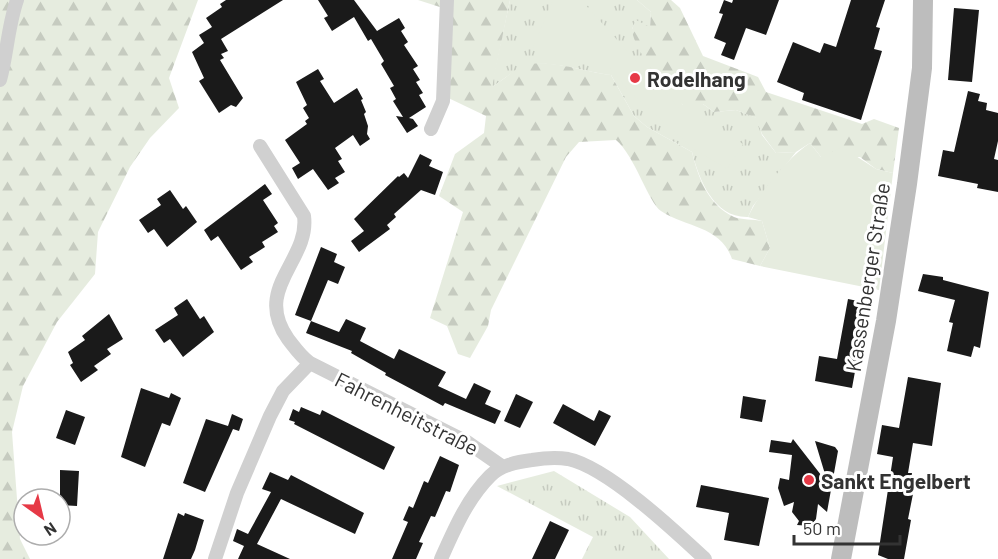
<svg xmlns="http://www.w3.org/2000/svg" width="998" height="559" font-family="Barlow,sans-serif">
  <defs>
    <pattern id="grass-tufts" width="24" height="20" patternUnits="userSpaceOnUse" patternTransform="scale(1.5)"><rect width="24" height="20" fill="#e6ecdf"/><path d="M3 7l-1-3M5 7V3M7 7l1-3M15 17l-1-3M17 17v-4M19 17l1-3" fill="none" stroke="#c6cbc0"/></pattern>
    <pattern id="forest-firs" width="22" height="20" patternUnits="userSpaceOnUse" patternTransform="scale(1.5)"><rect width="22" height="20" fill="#e6ecdf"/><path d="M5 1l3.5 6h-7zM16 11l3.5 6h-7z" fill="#c6cbc0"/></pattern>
  </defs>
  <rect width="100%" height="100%" fill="#fff"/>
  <path fill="url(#grass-tufts)" d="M510 0H637L651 12 650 28 636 21 632 29C641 59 662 82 683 105L703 104 714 112 736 110 757 118 762 135 776 153 796 152 753 206 748 217C714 218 699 180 692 152L647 127 634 116 611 75C588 73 544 57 523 67 512 72 501 81 491 88Z
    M554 471 630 517 669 559H582L593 537 497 486Z"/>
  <path fill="url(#forest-firs)" d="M0 0H198L169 78 179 108 150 138 130 167 98 232 95 274 57 322 23 386 12 432 20 539 30 559H0Z
    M418 0H510L492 87C502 81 512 71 523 66 545 57 588 73 611 75L634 116 647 127 692 152C698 177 708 205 734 217 741 220 754 219 762 221L770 248 760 266 732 259C721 226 687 228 661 211 648 202 635 156 616 140L579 142 566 157 491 310 488 326 470 358 458 354 447 326 430 318 463 212 439 196 455 154 484 133 486 116 440 94 446 9Z
    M637 0H671L680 8 703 56 758 77 766 92 862 124 874 119 899 128 893 173 876 169 860 157H821L810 143 796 152 776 153 762 134 756 118 736 110 714 112 703 104C696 107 693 109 685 106 671 100 631 45 632 29 633 26 635 23 636 20L650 27 651 12Z"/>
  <path fill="#e6ecdf" d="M553 0H581L679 108 743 144 727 169 694 149 629 91 608 66 532 50Z
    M810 143 821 157 842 147 876 169 893 173 879 290 760 266 770 248 762 221 748 217C759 193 788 157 810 143Z"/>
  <path fill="#1a1a1a" d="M226 0H283L221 39 228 51 221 54 224 58 220 60 243 98 236 107 231 105 219 113 199 81 204 78 192 52 204 43 199 35 212 27 206 18 222 7 220 4Z
    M318 0H354L377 31 399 18 405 28 401 31 408 42 404 45 418 66 413 69 420 80 416 82 423 93 419 95 426 107 409 118 413 119 418 126 407 133 396 116 403 117 393 101 396 99 390 88 394 86 381 64 384 61 371 39 368 41 354 17 332 31 324 18 328 16Z
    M724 0 732 3 733 0H779L766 35 746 28 734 60 721 55 726 43 714 38 723 14 719 13Z
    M851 0H885L876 27 880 28 874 49 882 51 861 120 802 100 804 93 777 82 793 42 820 53 824 43 836 47Z
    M954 8 979 10 972 82 948 80Z
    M318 69 324 79 320 81 334 103 357 88 363 99 361 100 366 112 364 114 368 126 367 134 370 139 360 146 353 135 335 148 342 159 338 161 345 172 335 178 339 183 328 190 313 169 298 179 292 168 300 163 285 140 307 124 305 121 309 118 303 108 307 105 296 82Z
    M968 91 980 94 978 101 987 103 986 110 998 113V141L994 159 998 160V192L977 188 978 184 938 176 943 150 954 152Z
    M420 154 432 160 429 166 443 172 435 195 421 190 394 214 396 217 387 225 390 229 359 252 351 241 364 231 354 219 398 176 399 177 404 173 408 178Z
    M265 184 272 194 263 200 278 223 274 226 278 232 262 242 265 247 249 257 253 262 241 270 218 236 211 241 204 230Z
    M170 190 183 209 186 206 197 222 167 247 154 229 148 233 139 220 161 205 157 199Z
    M321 247 337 254 334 262 345 267 338 284 328 280 311 321 295 315Z
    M923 274 943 277V280L989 292 980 348 974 346 971 357 947 351 953 323 949 322 955 300 918 291Z
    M187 299 200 319 204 316 214 332 183 357 170 339 164 343 155 330 178 315 174 308Z
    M848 299 868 303 862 336 867 345 860 344 852 388 815 381 819 356 837 359Z
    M109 314 123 339 107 349 111 354 94 366 98 370 81 382 70 365 73 363 68 352 85 340 82 336Z
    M346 319 366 328 360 341 394 359 399 349 446 372 438 386 466 399 474 383 491 391 485 404 501 411 495 424 445 403 443 406 385 375 386 373 351 353 352 351 306 333 311 321 339 332Z
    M908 377 941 383 932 446 913 443 908 473H912L909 493 913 494 908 519 911 520 904 559H888L878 555 893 457 877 454 882 425 899 428Z
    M141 388 169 398 171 393 181 398 170 426 162 423 145 467 121 457Z
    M516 394 533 402 520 428 504 421Z
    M743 396 766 400 762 422 740 418Z
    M563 404 594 421 599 410 611 416 595 446 553 423Z
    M301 407 320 415 322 410 395 447 384 470 294 424 295 422 289 420 293 409 299 412Z
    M66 410 85 417 75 445 56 438Z
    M232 414 243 419 239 431 233 429 205 492 183 483 206 419 228 426Z
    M793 439 828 484 815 441 835 447 838 451 827 512 818 504 816 519 811 526 797 525 799 521 792 512 794 502 784 506 778 488 780 478 789 480 792 455 769 452 771 440 791 443Z
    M440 456 459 465 450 492 446 491 435 517 431 516 419 542 423 543 416 559H392L408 522 403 520 409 506 413 508 424 481 428 483Z
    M60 470 79 471 77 506 60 505Z
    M270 472 288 480 291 475 364 513 355 534 281 499 257 544 290 559H238L244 546 233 541 237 529 248 534 271 492 262 489Z
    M701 485 769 498 759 546 724 540 729 513 696 507Z
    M178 513 184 516 185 513 204 520 195 550 191 559H163Z
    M550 521 569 530 555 559H532Z"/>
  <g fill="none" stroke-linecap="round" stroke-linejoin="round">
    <path stroke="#d0d0d0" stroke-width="14" d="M0 80C7 54 8 26 17 0
      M431 129 443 101 447 0
      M260 146 304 216C310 261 252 288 288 339 295 348 301 357 310 363
      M215 559 237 493 270 416 283 391 310 363 467 442 503 467
      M441 559C454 530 467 499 490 476 501 465 517 462 532 460 544 458 556 457 568 459 607 467 675 531 705 559"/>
    <path stroke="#bdbdbd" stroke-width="20" d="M841 559 886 321 907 184 922 68 923 0"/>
  </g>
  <g fill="#e63946" stroke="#fff" stroke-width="2">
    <circle cx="635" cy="78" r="6"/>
    <circle cx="809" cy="480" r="6"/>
  </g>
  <g text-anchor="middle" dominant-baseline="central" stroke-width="6" stroke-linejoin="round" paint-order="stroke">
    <g font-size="21" font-weight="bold" fill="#333" stroke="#fff" text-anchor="start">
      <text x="647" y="78">Rodelhang</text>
      <text x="821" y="480">Sankt Engelbert</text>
    </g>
    <g font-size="21" fill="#333" stroke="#fff">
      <text transform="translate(867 277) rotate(-81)">Kassenberger Straße</text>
      <text transform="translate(407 413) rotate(27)">Fahrenheitstraße</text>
    </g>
  </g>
  <g transform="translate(42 517) rotate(146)"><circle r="28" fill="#ffffff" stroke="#adadad" stroke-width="1.5"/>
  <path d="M0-4.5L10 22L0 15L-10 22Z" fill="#e63946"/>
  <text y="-9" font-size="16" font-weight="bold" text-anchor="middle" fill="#333333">N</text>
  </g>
  <path d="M794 535v9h106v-9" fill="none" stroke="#333333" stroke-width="3"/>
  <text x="803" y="535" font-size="18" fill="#333333" stroke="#ffffff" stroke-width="4.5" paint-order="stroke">50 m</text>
</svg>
